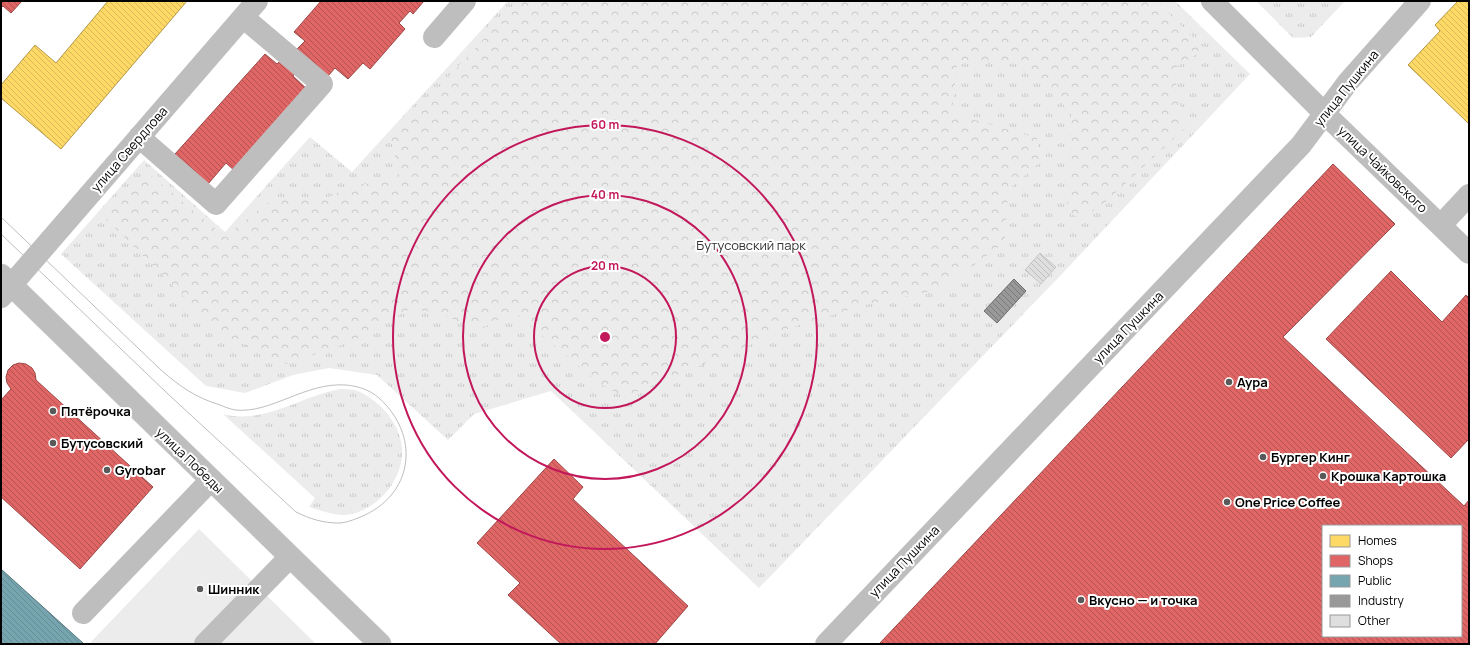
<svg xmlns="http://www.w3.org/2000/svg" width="1470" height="645" font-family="Manrope,sans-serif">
  <defs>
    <pattern id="grass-tufts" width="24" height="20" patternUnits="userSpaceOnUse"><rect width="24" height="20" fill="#ececec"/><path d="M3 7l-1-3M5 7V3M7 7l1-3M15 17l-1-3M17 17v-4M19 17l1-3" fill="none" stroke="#c9c9c9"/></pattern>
    <pattern id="forest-crowns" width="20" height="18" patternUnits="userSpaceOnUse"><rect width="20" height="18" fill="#ececec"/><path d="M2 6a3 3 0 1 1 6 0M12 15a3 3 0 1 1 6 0" fill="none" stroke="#c9c9c9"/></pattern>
    <pattern id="homes-back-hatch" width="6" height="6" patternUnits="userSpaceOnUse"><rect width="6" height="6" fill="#ffd966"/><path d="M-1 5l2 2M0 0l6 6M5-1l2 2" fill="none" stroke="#d9b857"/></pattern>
    <pattern id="shops-back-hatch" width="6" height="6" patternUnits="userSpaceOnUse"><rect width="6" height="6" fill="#e06666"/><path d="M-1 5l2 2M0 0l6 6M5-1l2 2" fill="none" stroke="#b35252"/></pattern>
    <pattern id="public-back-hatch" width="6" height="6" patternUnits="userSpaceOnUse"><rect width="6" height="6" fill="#76a5af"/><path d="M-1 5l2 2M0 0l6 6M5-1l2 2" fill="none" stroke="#648c95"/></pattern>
    <pattern id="industry-back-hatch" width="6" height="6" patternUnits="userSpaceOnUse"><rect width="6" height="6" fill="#999"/><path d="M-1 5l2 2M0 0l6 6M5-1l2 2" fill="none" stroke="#7a7a7a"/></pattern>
    <pattern id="building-back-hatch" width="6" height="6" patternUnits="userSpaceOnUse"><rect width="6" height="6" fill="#dfdfdf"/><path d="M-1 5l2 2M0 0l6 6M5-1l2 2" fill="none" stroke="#bebebe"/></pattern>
  </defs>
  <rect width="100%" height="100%" fill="#fff"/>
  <path fill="url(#grass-tufts)" d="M508 1H1175L1250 74 1060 276 759 588 551 391 474 414 448 440 377 375 329 368 293 375 245 393 206 386 61 254 144 160 225 232 310 137 352 172Z
    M1256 1H1345L1311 37 1293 38Z
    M340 389C345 389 351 389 355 390 378 398 400 423 402 447 405 480 375 515 341 515 330 514 319 510 309 507L315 498 223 414C264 425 301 396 340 389Z"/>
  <path fill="url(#forest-crowns)" d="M519 1H1156L1205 49 1173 69 1185 128 1108 200 1081 220 1067 211 1071 114 1039 75 1019 64 979 60 957 65 952 112 984 123 1037 138 1040 162 1008 190 1005 242 942 289 865 305 793 327 624 397 599 383 514 312 477 331 438 312 408 310 353 341 287 364 222 335 103 216 146 171 225 237 271 200 329 197 349 188 399 176 391 139Z"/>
  <path fill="#ececec" d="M199 529 316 644H89Z"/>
  <path fill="url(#homes-back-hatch)" stroke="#b29847" d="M108 1H187L61 149 1 98V85L35 45 56 63Z
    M1458 1H1469V124L1408 65 1440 31 1435 25Z"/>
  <path fill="url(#shops-back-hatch)" stroke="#9d4747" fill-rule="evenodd" d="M1 1H22L11 13 3 6 1 8Z
    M321 1H424L413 14 410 11 399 23 405 29 370 69 363 63 348 79 335 68 328 76 297 49 305 41 294 32Z
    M265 54 277 64 282 59 296 72 293 76 309 91 236 172 226 163 208 184 175 154Z
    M1333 164 1395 224 1283 337 1464 506 1469 500V644H879ZM1323 526H1461V636H1323Z
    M1391 271 1442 322 1466 295 1469 298V439L1451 458 1326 339Z
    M19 363 26 364 32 368 35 373 36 380 153 487 80 569 1 497V400L11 389 7 383 6 377 8 370 13 365Z
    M554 459 583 487 573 499 688 606 655 644H561L508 595 520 583 477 543Z"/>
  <path fill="url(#public-back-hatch)" stroke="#53747a" d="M1 569 84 644H1Z"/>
  <path fill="url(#industry-back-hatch)" stroke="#6b6b6b" d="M1014 279 1026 291 997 323 984 311Z"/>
  <path fill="url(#building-back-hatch)" stroke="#c7c7c7" d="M1040 253 1056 267 1041 284 1025 270Z"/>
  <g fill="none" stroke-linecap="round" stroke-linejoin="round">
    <g stroke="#dbdbdb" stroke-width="23">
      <path id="major" d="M1 275 380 644"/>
    </g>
    <path stroke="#bebebe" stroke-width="22" d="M1212 1 1324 113 1469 253
      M434 37 465 1
      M139 137 216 204 322 84 243 17
      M1441 225 1469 195
      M1 297 257 1
      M83 613 211 480
      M205 644 290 557
      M826 644 1301 145 1348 82 1420 1"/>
    <use href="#major" stroke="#bebebe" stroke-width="22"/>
    <path stroke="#bebebe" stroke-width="1" d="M1 217 161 370C182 388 195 397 220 405 225 407 230 409 235 410 271 414 305 382 346 385 358 386 370 390 379 398 419 434 415 491 365 515 358 518 347 523 339 523 323 523 310 519 296 512L168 394 1 234"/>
  </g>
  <g fill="none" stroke="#c2185b" stroke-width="2">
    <circle cx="605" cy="337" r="71"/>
    <circle cx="605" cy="337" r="142"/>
    <circle cx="605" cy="337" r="212"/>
  </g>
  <g fill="#595959" stroke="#fff" stroke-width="1.5">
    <circle cx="1229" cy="382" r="4"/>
    <circle cx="53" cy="411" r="4"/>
    <circle cx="53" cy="443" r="4"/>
    <circle cx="1263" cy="457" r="4"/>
    <circle cx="107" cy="470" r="4"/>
    <circle cx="1323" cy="476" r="4"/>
    <circle cx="1227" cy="502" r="4"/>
    <circle cx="200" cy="589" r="4"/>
    <circle cx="1081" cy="600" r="4"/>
  </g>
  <g text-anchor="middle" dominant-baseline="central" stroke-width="4" stroke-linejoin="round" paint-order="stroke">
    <g font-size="13" fill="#000" stroke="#fff">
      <text transform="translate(1346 88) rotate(-51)">улица Пушкина</text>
      <text transform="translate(129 149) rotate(-49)">улица Свердлова</text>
      <text transform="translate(1383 169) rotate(44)">улица Чайковского</text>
      <text transform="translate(1128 327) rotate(-46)">улица Пушкина</text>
      <text transform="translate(190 460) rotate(44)">улица Победы</text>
      <text transform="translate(904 561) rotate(-46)">улица Пушкина</text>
    </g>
    <g font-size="13" fill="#333" stroke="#fff">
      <text x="751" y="245">Бутусовский парк</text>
    </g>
    <g font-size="13" font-weight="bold" fill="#000" stroke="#fff" text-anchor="start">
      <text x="1237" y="382">Аура</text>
      <text x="61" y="411">Пятёрочка</text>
      <text x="61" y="443">Бутусовский</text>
      <text x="1271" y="457">Бургер Кинг</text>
      <text x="115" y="470">Gyrobar</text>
      <text x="1331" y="476">Крошка Картошка</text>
      <text x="1235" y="502">One Price Coffee</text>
      <text x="208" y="589">Шинник</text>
      <text x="1089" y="600">Вкусно — и точка</text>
    </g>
  </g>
  <circle cx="605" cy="337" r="6" fill="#c2185b" stroke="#fff" stroke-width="2"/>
  <g font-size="12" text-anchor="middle" font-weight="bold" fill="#c2185b" stroke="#fff" stroke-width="4" stroke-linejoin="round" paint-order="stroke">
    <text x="605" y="129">60 m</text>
    <text x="605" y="199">40 m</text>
    <text x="605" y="270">20 m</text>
  </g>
  <rect width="1470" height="645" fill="none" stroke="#000000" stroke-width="4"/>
  <rect x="1322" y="525" width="140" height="112" fill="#ffffff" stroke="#999999"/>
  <rect x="1330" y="535" width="20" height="12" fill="#ffd966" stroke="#999999"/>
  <text x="1358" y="545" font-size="12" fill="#000000">Homes</text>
  <rect x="1330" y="555" width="20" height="12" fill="#e06666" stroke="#999999"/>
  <text x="1358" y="565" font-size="12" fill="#000000">Shops</text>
  <rect x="1330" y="575" width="20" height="12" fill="#76a5af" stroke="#999999"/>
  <text x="1358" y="585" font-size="12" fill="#000000">Public</text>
  <rect x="1330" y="595" width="20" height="12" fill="#999999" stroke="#999999"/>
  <text x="1358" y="605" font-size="12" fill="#000000">Industry</text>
  <rect x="1330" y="615" width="20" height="12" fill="#dfdfdf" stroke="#999999"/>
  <text x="1358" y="625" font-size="12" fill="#000000">Other</text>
</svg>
